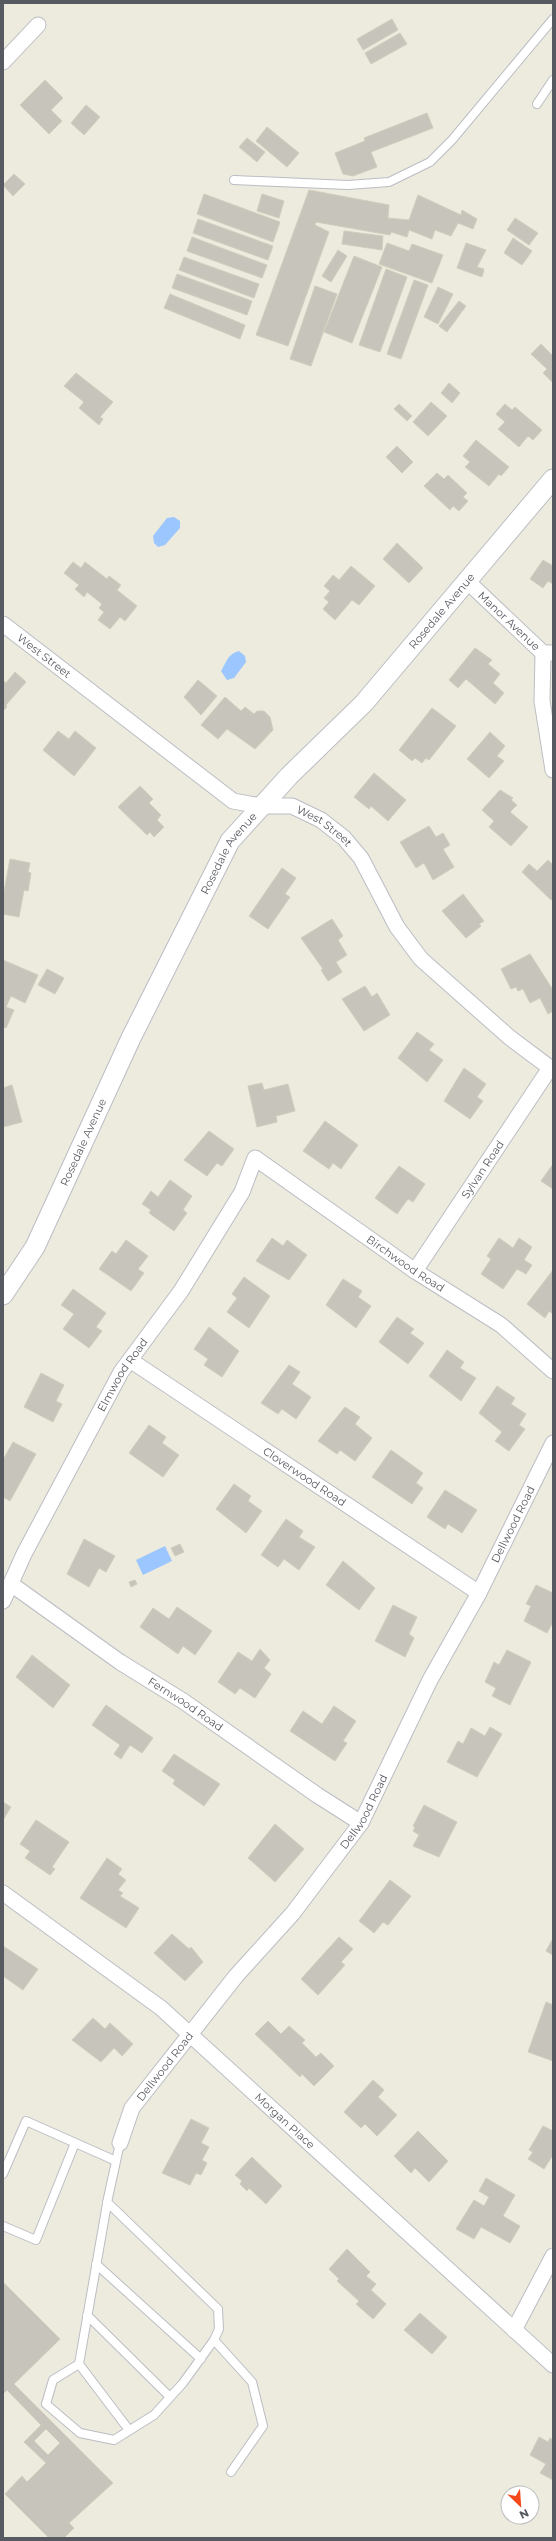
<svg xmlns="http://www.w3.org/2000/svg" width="556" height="2541" font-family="Montserrat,sans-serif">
  <rect width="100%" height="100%" fill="#ecebde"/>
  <path fill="#9bc6ff" d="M174 517 180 521V528L165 545 158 547 154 543 153 536 167 518Z
    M239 651 245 656 246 662 234 678 227 680 221 671C226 664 227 654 239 651Z
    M165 1546 172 1561 143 1575 136 1560Z"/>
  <path fill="#c7c5bb" stroke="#d1cdbc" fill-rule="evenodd" d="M392 19 398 30 363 50 357 39Z
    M400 33 407 44 371 64 365 53Z
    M45 80 63 98 51 110 62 121 49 134 20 105Z
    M86 105 100 117 84 135 71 123Z
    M427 113 433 128 371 152 377 167 353 176 343 174 335 153 365 141 364 138Z
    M267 127 299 153 287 167 256 141Z
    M247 138 265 152 257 162 239 147Z
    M14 174 25 184 13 196 3 185Z
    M309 190 389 205 388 218 409 220 418 195 461 215 462 210 477 219 473 229 458 223 451 236 435 230 432 239 409 230 407 237 391 232 390 235 316 222 315 225 329 232 288 346 256 335Z
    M204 194 280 222 273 242 197 214Z
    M262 194 284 201 279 218 257 211Z
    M515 218 538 233 529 245 507 230Z
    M198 219 273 246 268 260 193 233Z
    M344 231 383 236 382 250 342 244Z
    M192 237 267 265 262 278 187 251Z
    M513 238 532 251 522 265 504 253Z
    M387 243 409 251 412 244 443 255 432 283 379 264Z
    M466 243 486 250 477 267 484 269 482 277 457 268Z
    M338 250 347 256 331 282 322 276Z
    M354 256 382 267 352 343 324 332Z
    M184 257 259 284 254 298 179 270Z
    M386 269 407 277 380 352 359 345Z
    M177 274 252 301 247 315 172 288Z
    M414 280 428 285 401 359 387 354Z
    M315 286 337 294 311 366 290 359Z
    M438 287 453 294 438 324 424 317Z
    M170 294 245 325 240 339 164 308Z
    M459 301 466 306 447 332 439 326Z
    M541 344 553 356V383L543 373 547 369 531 354Z
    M76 373 113 402 100 417 103 419 99 425 79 408 84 402 64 386Z
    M449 383 460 393 452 403 441 393Z
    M431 402 447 416 428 436 413 422Z
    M399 404 412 416 407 421 394 409Z
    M505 404 512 410 515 407 542 430 533 440 528 436 519 447 498 429 505 422 496 414Z
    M476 440 509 467 501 476 499 474 489 486 465 467 470 462 463 456Z
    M397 446 413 462 402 473 386 457Z
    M437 473 444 479 448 475 467 493 463 497 468 501 459 511 453 506 450 510 424 486Z
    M397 543 423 568 409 583 383 559Z
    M543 560 553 566V584L548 581 543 588 530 579Z
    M73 562 81 568 85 562 107 579 109 576 121 585 117 590 137 606 125 621 120 617 110 629 98 620 104 612 99 608 102 604 87 592 84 597 75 589 79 585 64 573Z
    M351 566 375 586 359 605 352 600 335 620 323 609 329 602 324 598 330 591 324 586 333 575 339 580Z
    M475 648 492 660 488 664 500 674 493 683 504 693 495 704 466 679 458 688 449 680Z
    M15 672 26 682 6 705 7 707 3 711V680L6 683Z
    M198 680 217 696 201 715 184 697Z
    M225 697 241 711 245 707 254 714 257 711H264L270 717 273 730 255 749 227 729 218 739 201 725Z
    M432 708 456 726 429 760 426 758 422 763 415 758 412 761 399 750Z
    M58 731 69 739 75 731 96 748 74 776 43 750Z
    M490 732 505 746 497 756 504 761 489 778 467 759Z
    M374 773 406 800 388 821 371 806 369 809 354 797Z
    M140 786 153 799 149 803 161 815 157 820 164 827 154 837 150 832 147 835 118 807Z
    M500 790 513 798 511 800 517 805 510 812 528 827 511 846 489 827 494 821 482 810Z
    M429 826 436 837 443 833 450 845 443 849 454 867 433 880 424 863 416 868 400 842Z
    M10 859 30 863 28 872 31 873 28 891 24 890 19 917 3 914V897Z
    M548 860 553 865V898L551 900 522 872 529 864 537 871Z
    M282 868 296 878 285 894 290 897 268 929 249 916Z
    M463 894 484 921 479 924 481 926 466 938 442 911Z
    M332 919 343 936 338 940 347 955 336 962 342 972 328 981 321 970 323 969 301 938Z
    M530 954 553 990V1011L548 1014 540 998 530 1003 523 989 518 991 516 987 511 989 501 969Z
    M3 960 38 975 25 1003 11 996 6 1007 14 1010 6 1028 3 1027Z
    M47 969 64 978 55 994 38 985Z
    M365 986 372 997 377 993 390 1015 364 1031 342 999Z
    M417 1032 434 1044 429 1050 443 1060 427 1082 398 1058Z
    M464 1068 486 1084 477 1097 483 1101 470 1119 444 1101Z
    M262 1083 264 1090 288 1084 295 1111 276 1116 277 1122 257 1127 248 1086Z
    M12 1085 22 1122 3 1127V1088Z
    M325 1121 358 1145 341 1169 333 1163 329 1169 303 1151Z
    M209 1131 234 1149 222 1166 217 1163 207 1176 184 1160Z
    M553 1164V1189L541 1181Z
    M399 1166 425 1184 413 1202 408 1199 397 1214 375 1198Z
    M170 1180 192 1196 183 1210 187 1213 174 1231 149 1213 151 1210 142 1204 151 1191 158 1197Z
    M272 1238 283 1246 287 1240 307 1255 289 1280 256 1261Z
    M499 1238 513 1248 519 1238 532 1247 524 1260 532 1265 526 1274 517 1269 503 1289 481 1274 491 1259 487 1256Z
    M126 1240 148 1256 138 1269 144 1273 131 1291 99 1269 112 1251 116 1254Z
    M553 1270V1314L549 1311 545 1318 527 1304Z
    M244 1277 270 1296 249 1328 227 1312 237 1298 232 1294Z
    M343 1279 362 1291 358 1297 371 1306 356 1328 326 1305Z
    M73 1289 106 1313 96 1327 102 1331 89 1348 63 1329 74 1314 61 1305Z
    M397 1317 414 1329 410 1333 424 1343 408 1364 379 1342Z
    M209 1327 239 1351 222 1377 204 1365 208 1359 194 1349Z
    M447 1350 464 1362 460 1368 476 1378 461 1401 429 1376Z
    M289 1365 300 1372 292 1384 311 1397 296 1419 282 1409 278 1414 261 1403Z
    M41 1373 64 1385 56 1401 62 1404 53 1422 24 1407Z
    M497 1386 515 1398 511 1404 526 1414 519 1425 525 1429 509 1451 495 1441 502 1432 479 1413Z
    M345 1407 360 1417 355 1424 372 1438 355 1461 340 1450 337 1454 318 1441Z
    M149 1425 166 1437 162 1443 179 1455 163 1477 129 1453Z
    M13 1442 36 1454 10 1501 3 1497V1460Z
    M391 1450 423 1473 416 1483 423 1488 412 1504 372 1477Z
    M234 1484 251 1496 248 1501 262 1511 246 1533 216 1509Z
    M445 1490 477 1510 462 1533 448 1524 445 1529 427 1517Z
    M286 1519 303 1531 299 1537 315 1547 299 1570 284 1559 278 1567 261 1555Z
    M84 1539 115 1556 106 1572 99 1568 89 1587 67 1574Z
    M180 1544 184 1552 175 1556 171 1548Z
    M343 1561 375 1588 359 1610 326 1585Z
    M135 1580 137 1584 131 1587 129 1582Z
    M536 1585 553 1593V1622L547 1633 524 1621 531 1606 526 1604Z
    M393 1605 417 1617 409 1634 414 1638 405 1657 375 1641Z
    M177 1607 212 1631 195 1655 183 1646 178 1654 140 1627 153 1608 169 1619Z
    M260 1649 270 1660 264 1668 271 1674 255 1698 240 1688 235 1694 218 1682 238 1652 252 1661Z
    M507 1650 531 1662 510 1705 492 1696 496 1688 485 1682 494 1662 499 1665Z
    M32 1655 70 1685 53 1708 16 1677Z
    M106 1705 153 1738 142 1753 130 1745 121 1759 114 1754 120 1745 92 1725Z
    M334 1706 356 1721 343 1741 347 1743 335 1761 290 1731 303 1711 322 1724Z
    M490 1727 502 1734 477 1777 447 1762 458 1741 463 1744 471 1728 485 1736Z
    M174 1754 220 1784 204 1806 173 1784 175 1780 162 1771Z
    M3 1802 11 1807 3 1820Z
    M424 1805 457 1822 439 1857 413 1846 419 1835 413 1831 415 1827 413 1826Z
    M36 1820 69 1842 52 1867 55 1869 50 1875 25 1858 30 1851 20 1844Z
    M275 1824 304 1849 275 1882 248 1858Z
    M107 1858 122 1869 118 1874 126 1880 118 1890 123 1893 120 1896 139 1908 126 1928 80 1898Z
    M390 1880 411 1896 388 1925 383 1922 374 1933 359 1921Z
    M172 1934 189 1949 191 1947 203 1962 185 1981 154 1953Z
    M339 1937 353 1949 341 1962 345 1965 318 1995 301 1979Z
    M552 1940H553V1955L546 1951Z
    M3 1946 38 1969 23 1990 3 1976Z
    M546 2002 553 2005V2061L528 2052Z
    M93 2018 105 2029 110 2023 133 2044 122 2056 114 2048 101 2062 72 2040Z
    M268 2021 281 2034 289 2026 305 2040 302 2043 316 2057 321 2053 334 2066 314 2086 302 2074 300 2077 255 2034Z
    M373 2080 384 2090 378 2097 397 2115 377 2136 365 2124 361 2128 344 2112Z
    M191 2119 209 2128 201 2143 209 2147 202 2160 207 2163 201 2175 196 2173 190 2185 162 2173Z
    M543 2126 553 2131V2155L544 2169 528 2159 533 2152 529 2150Z
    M418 2131 448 2161 429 2182 415 2168 411 2173 394 2156Z
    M252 2157 282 2186 266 2204 249 2188 247 2191 240 2184 242 2181 235 2175Z
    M486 2178 515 2195 503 2216 520 2226 510 2243 481 2227 474 2239 456 2229 474 2200 484 2206 489 2197 479 2191Z
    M347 2249 370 2272 366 2276 376 2284 371 2290 386 2304 373 2319 356 2304 359 2301 337 2281 339 2279 329 2269Z
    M3 2282 60 2339 14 2384 113 2483 69 2523 74 2528 64 2538H49L5 2494 22 2476 27 2482 46 2463 24 2442 41 2425 7 2390 3 2394ZM46 2429 60 2443 48 2455 34 2441Z
    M420 2313 447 2337 432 2354 404 2330Z
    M539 2437 548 2442 550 2438 553 2440V2480L540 2473 546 2464 530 2455Z"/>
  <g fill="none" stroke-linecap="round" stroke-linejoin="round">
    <g stroke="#bbbdc4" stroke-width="10">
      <path id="service" d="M537 104 553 80
        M234 180 348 185 389 182 430 162 452 140 553 19
        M120 2143 108 2198 79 2364 129 2430
        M3 2174 26 2121 116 2161
        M3 2226 36 2240 75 2143
        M96 2264 201 2359
        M87 2315 170 2397
        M214 2340 252 2382 263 2426 231 2472
        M79 2364 53 2380 46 2404 80 2433 114 2440 154 2415 183 2383 214 2340 219 2329 218 2309 107 2202"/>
    </g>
    <g stroke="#bbbdc4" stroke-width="17">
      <g id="minor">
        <path d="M3 62 38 25"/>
        <path id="s1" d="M467 581 543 653H552"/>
        <path id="s2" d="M3 624 233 801 261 806H292L321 820 344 838 361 858 397 927 421 959 509 1037 553 1070"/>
        <path d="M543 653 542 701 553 770"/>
        <path id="s3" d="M415 1271 550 1068"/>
        <path id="s4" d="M130 1360 479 1593"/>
        <path id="s5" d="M11 1584 120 1662 183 1701 317 1795 361 1823"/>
        <path id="s6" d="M3 1601 24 1554 121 1372 181 1291 242 1192 255 1158 415 1271 501 1325 553 1371"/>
        <path id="s7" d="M3 1893 161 2008 553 2365"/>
        <path id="s8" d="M120 2143 132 2108 236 1976 293 1913 361 1823 430 1680 479 1593 553 1443"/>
        <path d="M514 2330 553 2256"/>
      </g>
    </g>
    <g stroke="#bbbdc4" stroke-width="21">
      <g id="tertiary">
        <path id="s9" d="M3 1295 35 1247 131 1038 230 841 289 776 364 703 553 479"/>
      </g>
    </g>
    <use href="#service" stroke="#fff" stroke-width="8"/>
    <use href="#minor" stroke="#fff" stroke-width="15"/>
    <use href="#tertiary" stroke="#fff" stroke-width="19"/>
  </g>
  <g text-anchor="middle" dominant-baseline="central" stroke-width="3.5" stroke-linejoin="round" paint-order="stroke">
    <g font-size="11" fill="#575a61" stroke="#fff">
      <text stroke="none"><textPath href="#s9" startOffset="821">Rosedale Avenue</textPath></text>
      <text stroke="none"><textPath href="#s1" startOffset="58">Manor Avenue</textPath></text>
      <text stroke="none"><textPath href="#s2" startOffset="52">West Street</textPath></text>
      <text stroke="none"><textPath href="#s2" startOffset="388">West Street</textPath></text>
      <text stroke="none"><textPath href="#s9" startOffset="497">Rosedale Avenue</textPath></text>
      <text stroke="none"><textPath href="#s9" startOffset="173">Rosedale Avenue</textPath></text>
      <text stroke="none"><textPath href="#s3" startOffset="122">Sylvan Road</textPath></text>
      <text stroke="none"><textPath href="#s6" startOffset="695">Birchwood Road</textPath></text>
      <text stroke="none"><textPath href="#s6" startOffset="256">Elmwood Road</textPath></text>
      <text stroke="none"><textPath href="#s4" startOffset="210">Cloverwood Road</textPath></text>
      <text stroke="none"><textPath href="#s8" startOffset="738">Dellwood Road</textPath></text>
      <text stroke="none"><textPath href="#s5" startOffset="212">Fernwood Road</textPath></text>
      <text stroke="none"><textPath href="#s8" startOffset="414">Dellwood Road</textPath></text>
      <text stroke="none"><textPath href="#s8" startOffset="90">Dellwood Road</textPath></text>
      <text stroke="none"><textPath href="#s7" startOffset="363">Morgan Place</textPath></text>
    </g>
  </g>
  <rect width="556" height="2541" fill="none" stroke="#575a61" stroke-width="8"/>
  <g transform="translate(520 2505) rotate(155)"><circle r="19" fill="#ffffff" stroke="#bcbdc0"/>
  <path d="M0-3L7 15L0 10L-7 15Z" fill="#f5491b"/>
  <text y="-6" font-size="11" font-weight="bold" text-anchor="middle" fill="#575a61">N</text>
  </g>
</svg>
